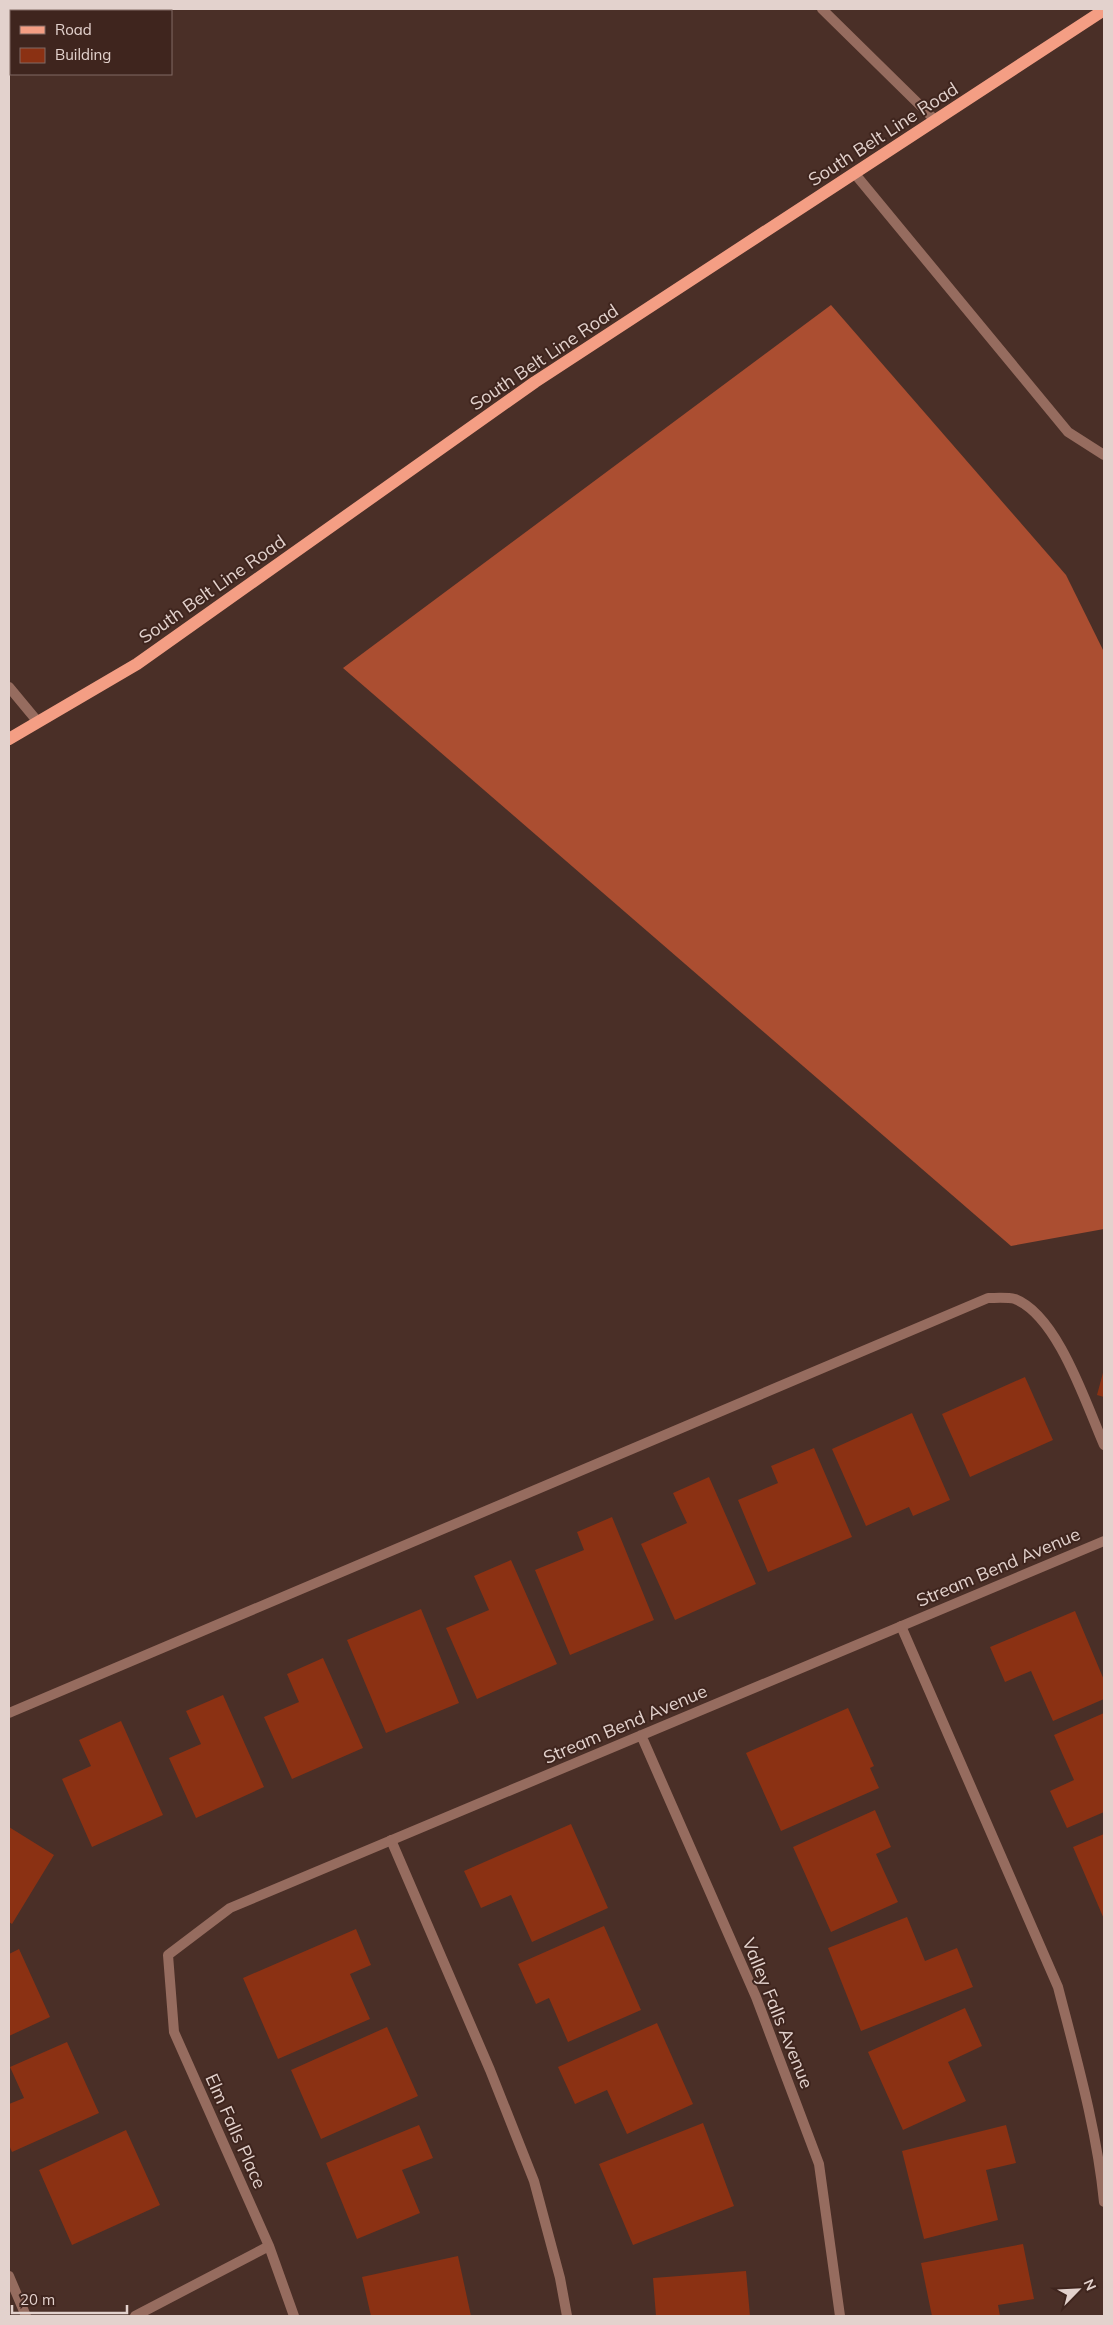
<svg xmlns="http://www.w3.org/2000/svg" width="1113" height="2325" font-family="Mulish,sans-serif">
  <rect width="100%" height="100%" fill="#4a2f27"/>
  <path fill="#ab4e31" d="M831 305 1066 575 1104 652V1229L1011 1246 343 668Z"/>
  <path fill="#8b3113" d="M1104 1369V1397L1097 1395Z
    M1025 1377 1053 1440 970 1477 942 1414Z
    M912 1413 950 1500 913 1516 909 1507 866 1526 832 1449Z
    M814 1448 852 1537 768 1572 738 1500 778 1483 771 1466Z
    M709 1477 756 1584 675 1620 641 1544 687 1523 673 1493Z
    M612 1517 654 1620 570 1655 535 1570 584 1550 577 1532Z
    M511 1560 557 1664 477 1699 446 1628 489 1610 474 1576Z
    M421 1609 459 1703 386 1733 347 1640Z
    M1075 1611 1104 1680V1699L1053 1721 1031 1671 1005 1682 990 1647Z
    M323 1658 363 1748 292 1779 264 1717 299 1702 287 1674Z
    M223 1695 264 1787 196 1818 169 1758 201 1744 186 1711Z
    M848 1708 874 1766 870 1768 879 1788 781 1831 746 1753Z
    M1104 1713V1812L1067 1828 1050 1791 1074 1780 1054 1735Z
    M121 1721 163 1815 92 1847 62 1779 91 1766 79 1740Z
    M875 1810 891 1847 876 1854 898 1902 831 1932 793 1847Z
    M571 1824 608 1908 532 1942 511 1895 481 1908 464 1871Z
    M9 1827 54 1855 12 1924 9 1922Z
    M1104 1834V1919L1073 1847Z
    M907 1917 925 1961 957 1948 973 1987 861 2031 828 1948Z
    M604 1926 641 2010 568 2042 549 1998 536 2004 518 1964Z
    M356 1929 371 1965 350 1974 370 2019 278 2059 243 1978Z
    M19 1949 50 2017 9 2036V1954Z
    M965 2008 982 2046 948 2062 966 2101 903 2130 868 2052Z
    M657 2023 693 2104 627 2134 607 2090 575 2104 558 2067Z
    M387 2027 418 2096 321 2139 291 2070Z
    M67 2042 99 2113 12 2152 9 2145V2104L24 2098 10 2067Z
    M703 2123 734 2206 633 2245 599 2164Z
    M419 2125 433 2158 402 2170 420 2213 357 2239 326 2163Z
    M1006 2125 1016 2163 986 2170 998 2220 924 2239 902 2151Z
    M126 2130 160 2205 72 2245 39 2170Z
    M1023 2244 1034 2299 998 2305 1000 2316H932L921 2263Z
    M458 2256 471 2316H371L362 2277Z
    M746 2271 750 2316H656L653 2278Z"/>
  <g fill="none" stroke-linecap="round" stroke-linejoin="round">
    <path stroke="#966c5f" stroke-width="10" d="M822 9 936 121
      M855 174 1068 432 1104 455
      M9 687 38 722
      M901 1626 1058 1987C1076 2057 1097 2130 1104 2202
      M9 1713 988 1298C996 1298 1007 1297 1015 1299 1058 1316 1086 1404 1104 1445
      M391 1840 490 2070 534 2181 560 2278 567 2316
      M9 2276 26 2316"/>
    <path stroke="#966c5f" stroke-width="10" d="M641 1735 756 1997 819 2164 840 2316
      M135 2316 269 2246
      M294 2316 269 2246 174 2032 168 1955 230 1908 1104 1541"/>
    <path stroke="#f49e84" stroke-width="12" d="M9 739 137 664 535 382 1104 10"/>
  </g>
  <g text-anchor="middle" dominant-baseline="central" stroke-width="4" stroke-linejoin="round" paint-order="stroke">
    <g font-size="18" fill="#e3d2cd" stroke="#3f251e">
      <text transform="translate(883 134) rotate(-33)">South Belt Line Road</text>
      <text transform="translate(544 357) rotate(-34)">South Belt Line Road</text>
      <text transform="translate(212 589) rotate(-35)">South Belt Line Road</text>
      <text transform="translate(998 1567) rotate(-23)">Stream Bend Avenue</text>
      <text transform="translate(625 1724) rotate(-23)">Stream Bend Avenue</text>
      <text transform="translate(778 2013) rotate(68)">Valley Falls Avenue</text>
      <text transform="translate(236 2131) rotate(66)">Elm Falls Place</text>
    </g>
  </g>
  <rect width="1113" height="2325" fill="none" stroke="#e3d2cd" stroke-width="20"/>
  <rect x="10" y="10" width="162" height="65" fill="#3f251e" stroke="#816a64"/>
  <rect x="20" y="26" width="25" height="8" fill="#f49e84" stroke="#816a64"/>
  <text x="55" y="35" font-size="15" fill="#e3d2cd">Road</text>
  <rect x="20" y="48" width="25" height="15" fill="#8b3113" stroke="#816a64"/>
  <text x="55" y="60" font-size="15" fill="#e3d2cd">Building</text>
  <g transform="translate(1078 2290) rotate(66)" stroke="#3f251e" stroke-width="4" paint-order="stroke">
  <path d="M0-4L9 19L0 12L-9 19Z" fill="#e3d2cd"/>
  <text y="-8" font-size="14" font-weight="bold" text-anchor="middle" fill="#e3d2cd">N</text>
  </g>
  <path d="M12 2305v8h115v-8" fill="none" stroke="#e3d2cd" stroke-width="2.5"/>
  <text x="20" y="2305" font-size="15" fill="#e3d2cd" stroke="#3f251e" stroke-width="4" paint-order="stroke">20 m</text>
</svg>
